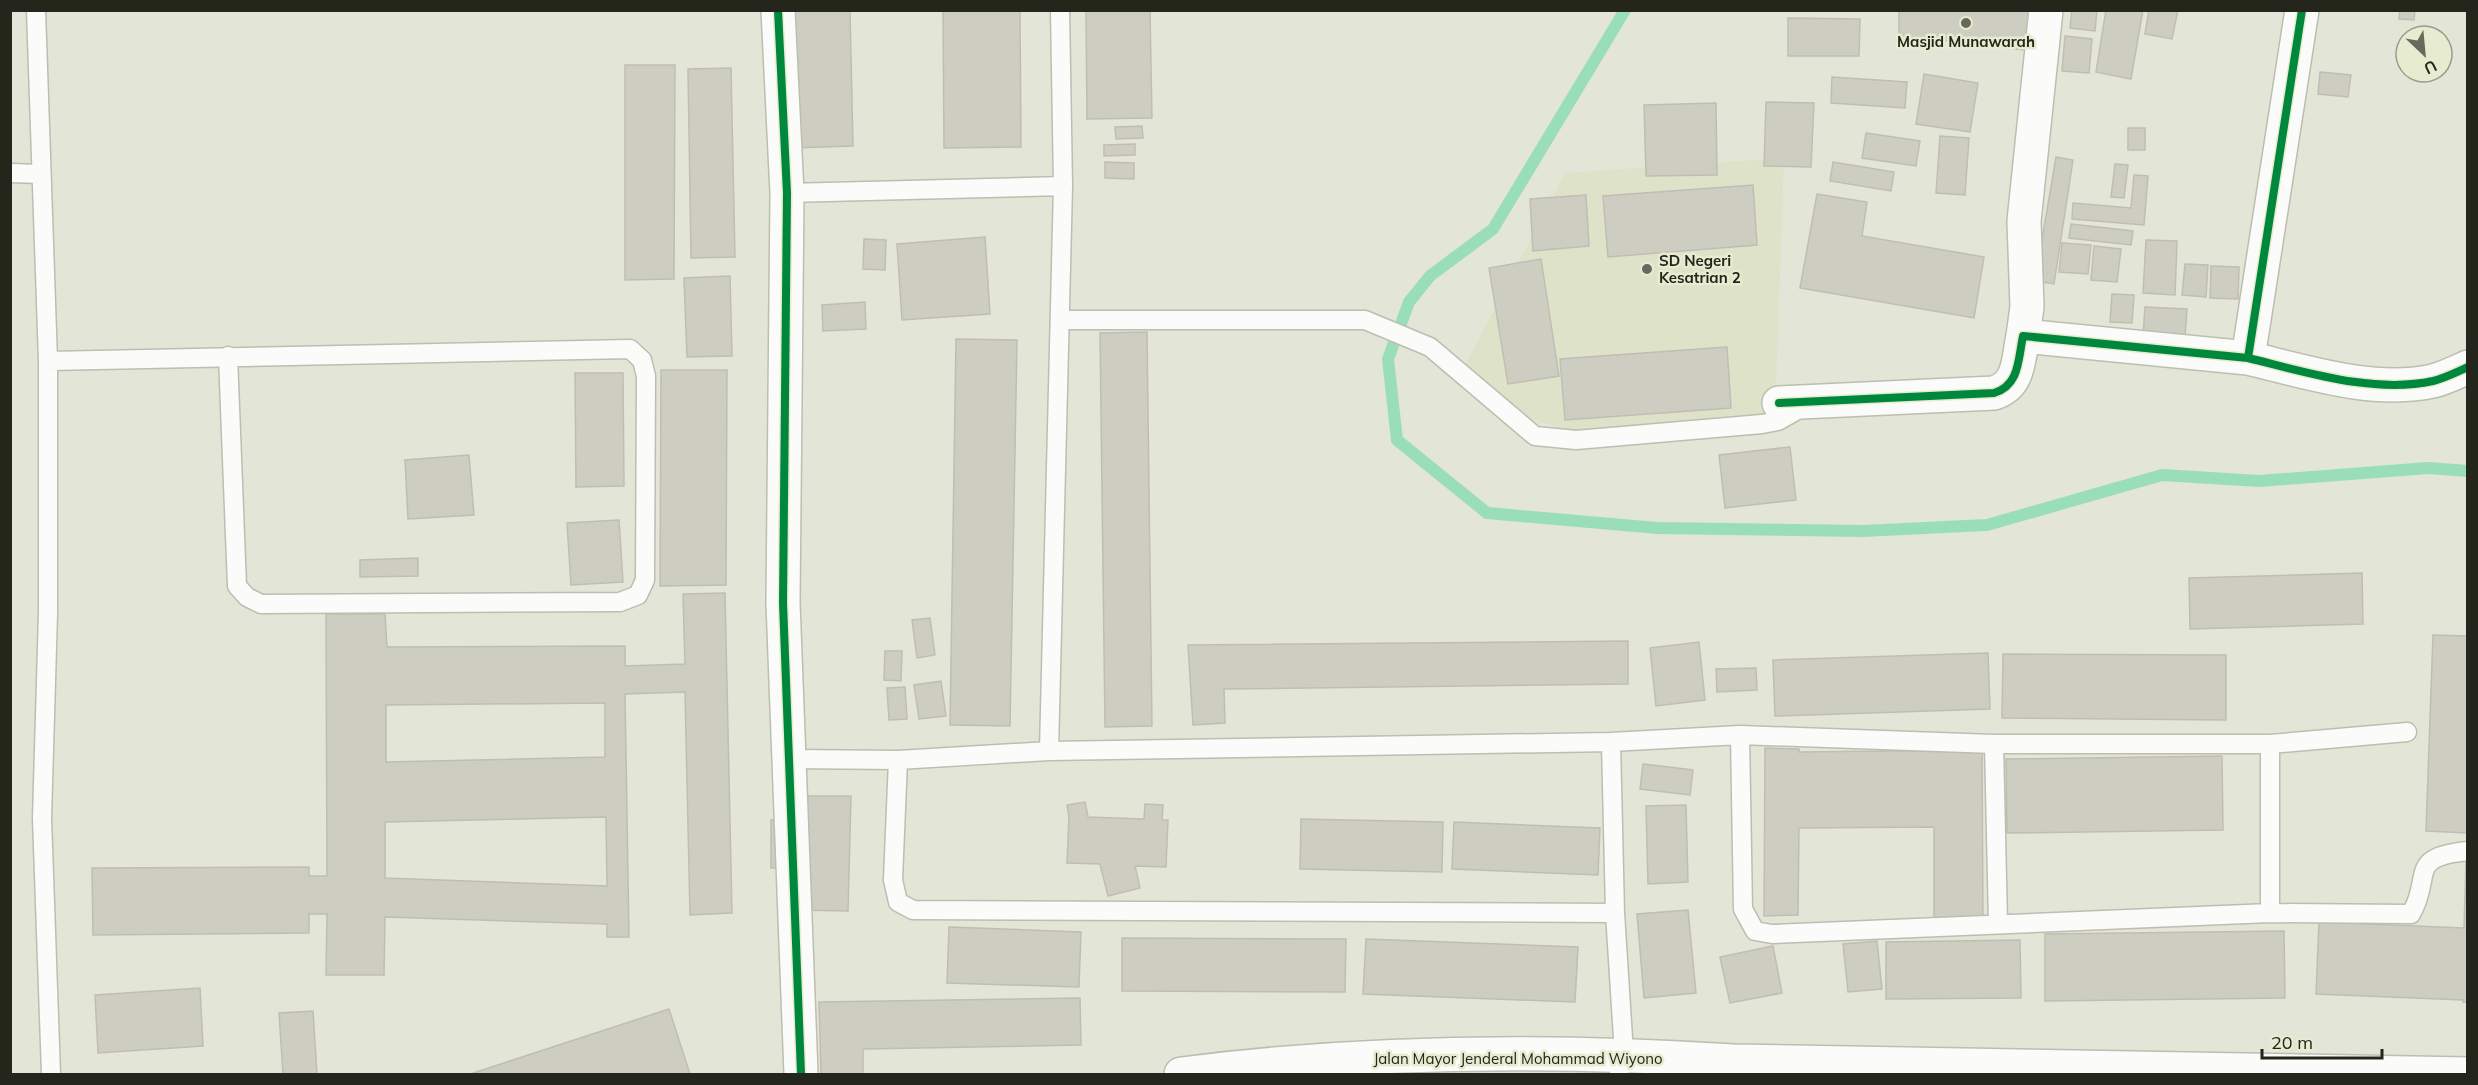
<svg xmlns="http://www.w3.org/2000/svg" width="2478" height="1085" font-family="Mulish,sans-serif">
  <rect width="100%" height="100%" fill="#e3e5d6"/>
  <path fill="#dee2c8" d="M1784 158 1775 415 1572 432 1529 418 1466 364 1565 173Z"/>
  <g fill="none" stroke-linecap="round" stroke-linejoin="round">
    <path stroke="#9adeb9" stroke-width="12" d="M1625 10 1493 229 1430 276 1409 302 1388 359 1397 440 1487 513 1657 528 1862 531 1987 525 2162 475 2259 481 2428 468 2468 471"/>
  </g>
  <path fill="#cecdc1" stroke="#bfbeb3" stroke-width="1.5" fill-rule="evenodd" d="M790 10H850L853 146 793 148Z
    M943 10H1020L1021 147 944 148Z
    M1086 10H1150L1152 118 1087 119Z
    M1899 10H2034L2032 51 1899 35Z
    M2072 10H2097L2095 31 2070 28Z
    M2106 10H2143L2131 79 2096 72Z
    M2149 10H2178L2172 39 2145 34Z
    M2400 10H2415L2414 20 2399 19Z
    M1788 18 1860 19 1859 56H1788Z
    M2065 36 2092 39 2089 73 2062 71Z
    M625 65H675L674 279 625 280Z
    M731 68 735 257 691 258 688 69Z
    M2320 72 2351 75 2348 97 2318 94Z
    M1924 74 1978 83 1970 132 1916 124Z
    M1832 77 1907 82 1905 108 1831 103Z
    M1766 102 1814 103 1811 167 1764 166Z
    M1716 103 1717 175 1646 176 1644 105Z
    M1142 126 1143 138 1116 139 1115 127Z
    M2128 128H2145V150H2128Z
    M1866 133 1920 141 1916 166 1862 158Z
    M1940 136 1969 138 1965 195 1936 193Z
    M1135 144V155L1104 156V145Z
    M2056 157 2073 160 2054 284 2035 281Z
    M1105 162 1134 163V179L1105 178Z
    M1833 162 1894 172 1891 191 1830 181Z
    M2115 164 2128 165 2124 198 2111 197Z
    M2134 175 2148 176 2144 225 2072 219 2073 203 2131 208Z
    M1753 185 1757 245 1608 257 1603 196Z
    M1817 194 1867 202 1862 236 1984 257 1974 318 1800 288Z
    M1586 195 1589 246 1533 251 1530 199Z
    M2071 224 2133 231 2131 245 2069 238Z
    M985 237 990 314 902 320 897 244Z
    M864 239 886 240 885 270 863 269Z
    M2146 240 2177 241 2175 295 2143 293Z
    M2062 243 2091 245 2088 274 2059 272Z
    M2094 246 2121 249 2117 282 2091 280Z
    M1541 259 1559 376 1508 384 1489 268Z
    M2185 264 2208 265 2206 297 2182 295Z
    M2211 266 2239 267 2238 299 2210 298Z
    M730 276 732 356 687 357 684 278Z
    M2112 294 2134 295 2132 323 2110 322Z
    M865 302 866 329 823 331 822 305Z
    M2145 307 2187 309 2185 337 2143 336Z
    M1147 332 1152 726 1105 727 1100 333Z
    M956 339 1017 340 1010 726 950 725Z
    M1727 347 1731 408 1565 420 1560 359Z
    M661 370H727L726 585 660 586Z
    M575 373H623L624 486 576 487Z
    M1790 447 1796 500 1725 508 1719 455Z
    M469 455 474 515 408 519 405 460Z
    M619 520 623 582 571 585 567 523Z
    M418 558V576L360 577V560Z
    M2362 573 2363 624 2190 629 2189 578Z
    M725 593 732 913 690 915 685 692 625 694 629 937H607V924L385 917 384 975H326L327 914H309V933L93 935 92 868 309 867V876H327L326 614H385L387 647 625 646V666L685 664 683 594ZM605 703V757L386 762V705ZM606 817 607 886 385 878V822Z
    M930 618 935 655 917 658 912 620Z
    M2433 635 2468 636V833L2426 831Z
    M1628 641V684L1224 689 1225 723 1193 725 1188 645Z
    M1699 642 1705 700 1656 706 1650 648Z
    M885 651H902L901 681 884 680Z
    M1988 653 1990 709 1775 716 1773 660Z
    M2003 654 2226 655V720L2002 718Z
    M1756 668 1757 690 1717 692 1716 669Z
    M941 681 946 716 919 719 914 685Z
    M905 687 907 719 889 720 887 688Z
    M1765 748 1799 749V752L1982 750 1983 919 1934 920V827L1799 828 1798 915 1764 916Z
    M2222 756 2223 830 2007 833 2006 759Z
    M1643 764 1693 770 1690 795 1640 789Z
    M798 796H851L848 911 796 910Z
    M1085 802 1088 817 1144 819 1145 804 1163 805 1162 820H1168L1166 867 1135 866 1140 888 1108 896 1100 864 1067 863 1069 816 1067 805Z
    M1686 805 1688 882 1648 884 1646 806Z
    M789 819 788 868H771V820Z
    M1301 819 1443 822 1442 872 1300 869Z
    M1454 822 1600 828 1598 875 1452 869Z
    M2466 860 2468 1002H2463V1000L2316 994 2319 922 2464 928Z
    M1688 910 1696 993 1644 998 1637 914Z
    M949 927 1081 932 1079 987 947 983Z
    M2284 931 2285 998 2045 1001V934Z
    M1122 938 1346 939 1345 992 1122 991Z
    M1366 939 1578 947 1575 1002 1363 994Z
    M2020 940 2021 998 1886 999V942Z
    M1877 941 1882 989 1848 992 1843 944Z
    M1773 946 1782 993 1730 1003 1720 957Z
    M200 988 203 1046 98 1053 95 995Z
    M1080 998 1081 1045 863 1049V1074H821L819 1002Z
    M669 1009 690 1074H470Z
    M313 1011 317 1074H283L279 1013Z"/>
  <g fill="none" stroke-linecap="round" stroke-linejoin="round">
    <g stroke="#bcbeb2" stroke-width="21">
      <path id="lane" d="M36 10 48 361V613L42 818 51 1074
        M10 173 40 174
        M787 193 1063 186
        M1061 320H1365L1430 347 1535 436 1576 440 1762 424 1778 421 1801 408
        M48 361 630 349 642 360 646 376 645 580 638 595 620 602 261 604 247 597 237 586 228 356
        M1740 735 1743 909 1755 931 1772 934 2270 913
        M1611 742 1740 735 1994 744H2270V913L2411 914C2433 876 2406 857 2468 851
        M1994 744 1998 923
        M2270 744 2407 732
        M1049 751 1063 186 1060 10
        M791 759 898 760 1049 751 1611 742 1615 913 1624 1054 1619 1074
        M898 760 893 880 898 902 913 910 1615 913"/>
    </g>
    <g stroke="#bcbeb2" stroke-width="36">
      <path id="street" d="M778 10 787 193 783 603 801 1074
        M2302 10 2248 358C2306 372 2374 394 2433 381 2445 378 2457 372 2468 367
        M2023 336 2027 307 2024 221 2046 10
        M1779 403 1994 393C2020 385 2018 359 2023 336L2248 358"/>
    </g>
    <g stroke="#bcbeb2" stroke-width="36">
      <path id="primary" d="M1181 1074C1362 1051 1551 1049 1733 1061L2468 1074"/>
    </g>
    <use href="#lane" stroke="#fbfbf9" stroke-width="18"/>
    <use href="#street" stroke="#fbfbf9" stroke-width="33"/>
    <use href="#primary" stroke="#fbfbf9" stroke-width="33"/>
    <g stroke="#e7ebd0" stroke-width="11">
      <path id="cycleway" d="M778 10 787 193 783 603 801 1074
        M2302 10 2248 358C2306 372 2374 394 2433 381 2445 378 2457 372 2468 367
        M1779 403 1994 393C2020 385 2018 359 2023 336L2248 358"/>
    </g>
    <use href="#cycleway" stroke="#00873e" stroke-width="8"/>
  </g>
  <g fill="#67695c" stroke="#e7ebd0" stroke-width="2">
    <circle cx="1966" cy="23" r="6"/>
    <circle cx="1647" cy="269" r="6"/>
  </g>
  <g text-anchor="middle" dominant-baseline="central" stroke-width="5" stroke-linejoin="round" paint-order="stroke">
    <g font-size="15" font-weight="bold" fill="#24261b" stroke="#e7ebd0">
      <text x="1966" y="41">Masjid Munawarah</text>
      <text x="1659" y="260" text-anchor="start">SD Negeri<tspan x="1659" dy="17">Kesatrian 2</tspan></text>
    </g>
    <g font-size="15" fill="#24261b" stroke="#e7ebd0">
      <text x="1518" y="1058">Jalan Mayor Jenderal Mohammad Wiyono</text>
    </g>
  </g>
  <rect width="2478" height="1085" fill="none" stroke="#24261b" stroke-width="24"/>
  <g transform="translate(2424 54) rotate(154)"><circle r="28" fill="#e7ebd0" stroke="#999c88" stroke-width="1.5"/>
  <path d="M0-4.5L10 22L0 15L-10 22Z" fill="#67695c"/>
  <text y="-9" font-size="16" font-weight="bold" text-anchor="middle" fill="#24261b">U</text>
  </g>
  <path d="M2262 1049v9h120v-9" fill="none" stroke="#24261b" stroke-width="3"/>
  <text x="2271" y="1049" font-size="18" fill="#24261b" stroke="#e7ebd0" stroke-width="4.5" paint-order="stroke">20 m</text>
</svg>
